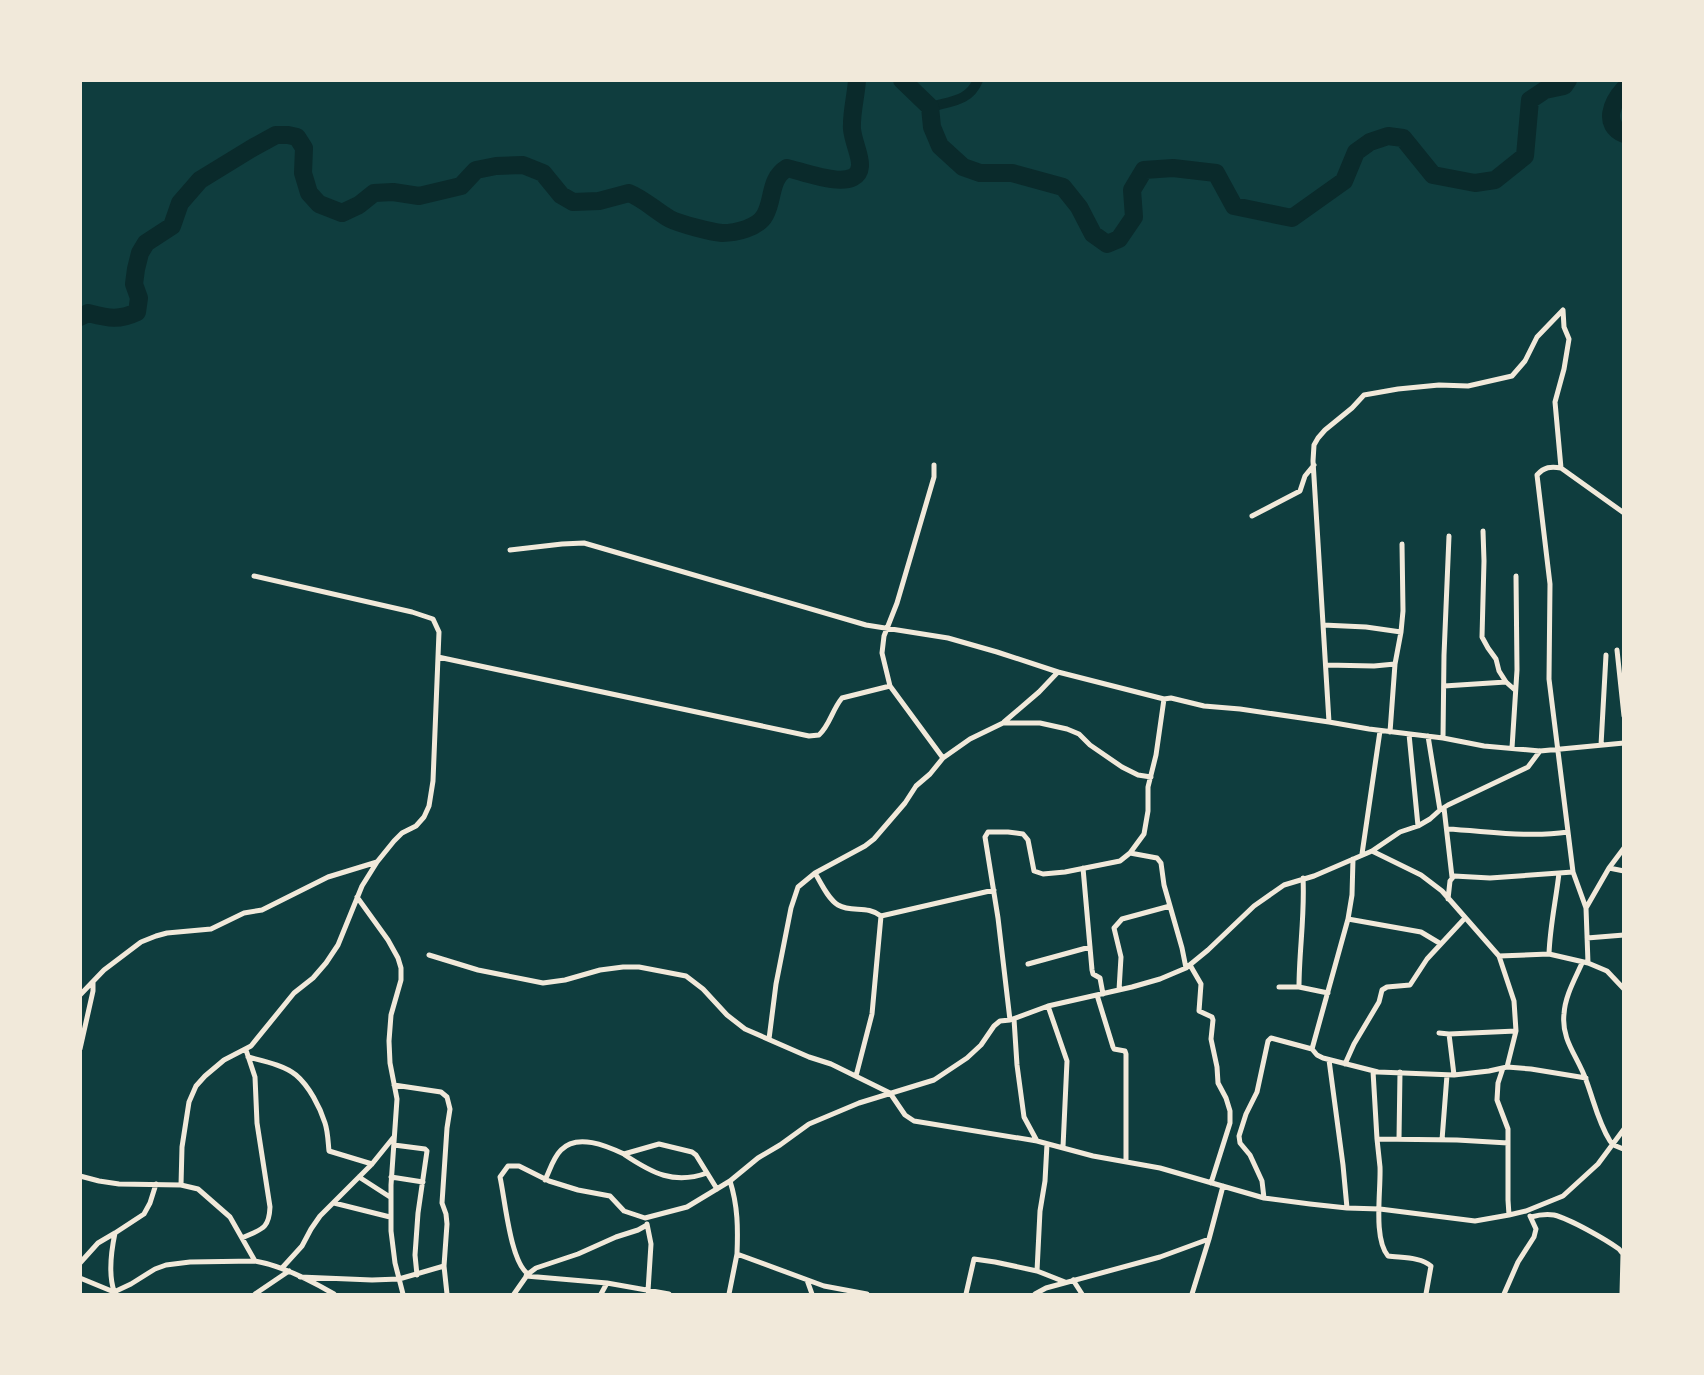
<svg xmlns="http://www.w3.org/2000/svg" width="1704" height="1375" font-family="'Golos Text',sans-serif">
  <rect width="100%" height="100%" fill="#0f3d3e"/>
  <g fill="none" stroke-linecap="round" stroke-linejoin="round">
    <path stroke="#0a2a2b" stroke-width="10" d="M930 107C950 101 969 102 978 80"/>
    <path stroke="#0a2a2b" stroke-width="18" d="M902 80 930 107 932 127 940 146 963 167 980 173H1012L1063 187 1079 207 1093 234 1107 244 1119 239 1134 217 1132 190 1144 170 1173 168 1216 173 1234 206 1292 218 1344 181 1356 152 1370 142 1388 136 1403 138 1433 175 1475 183 1495 180 1525 156 1530 100 1545 90 1564 86 1568 80
      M1624 89C1612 102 1602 125 1624 134
      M80 317 88 313C108 318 118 321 137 312L139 298 134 284 136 269 140 253 146 243 172 226 180 203 200 180 254 147 276 135H288L297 137 304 148 303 173 309 193 319 204 342 213 359 205 374 193 393 192 419 196 461 186 476 170 496 166 523 165 543 173 561 195 573 202 599 201 629 193C644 199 656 211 670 219 680 224 711 232 722 233 736 233 758 228 765 215 774 199 769 179 787 168 802 171 858 194 860 166 861 157 853 141 852 129 851 114 856 96 857 80"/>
    <path stroke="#f1e9da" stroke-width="5" d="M934 465V477L897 603 884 636 882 653 890 686 943 758
      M1252 516 1300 491 1305 476 1314 465
      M1483 531 1484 561 1482 637 1488 648 1496 659 1499 671 1506 682 1515 690
      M510 550 562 544 584 543 866 625 948 638 997 652 1058 672 1164 699
      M1323 625 1366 627 1401 632
      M1617 650 1624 716
      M438 657 809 736 819 735C830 725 832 710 842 698L890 686
      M1326 665 1374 666 1395 664
      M1444 686 1506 682
      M1004 722 1039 692 1058 672
      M1329 722 1313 461 1314 445 1318 438 1325 430 1352 408 1364 395 1398 389 1439 385 1468 386 1512 376 1525 361 1537 337 1563 310 1564 327 1569 339 1564 369 1555 402 1561 468
      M1390 732 1395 664 1401 632 1403 611 1402 544
      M1409 734 1418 826
      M1428 736 1440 810
      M1443 738 1444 655 1449 536
      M1601 745 1606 655
      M1512 748 1517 670 1516 576
      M1444 808 1452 877
      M1447 829C1487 831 1527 838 1568 832
      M1372 851 1421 875 1442 891 1499 956 1549 954 1588 963 1607 971 1624 989
      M1130 853 1157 858 1161 863 1164 885 1182 948 1186 968
      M1362 854 1380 731
      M1353 859 1352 895 1348 919 1312 1049 1317 1055 1323 1058 1378 1072 1454 1075 1489 1071 1507 1067 1531 1069 1586 1078
      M1083 868 1092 970 1093 974 1100 978 1103 994
      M1609 868 1624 871
      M815 873C821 883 828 899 838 905 852 913 867 905 881 916L872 1014 856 1076
      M357 897 388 940 398 958 401 968V980L391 1015 389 1041 390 1063 397 1099 391 1185V1231L395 1263 403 1294
      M1448 899 1450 881 1454 876 1490 878 1559 873
      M1586 908 1609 868 1624 848
      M881 916 994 890
      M1348 919 1421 932 1441 944
      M1587 938 1624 935
      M1549 954C1550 926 1556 900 1559 873L1573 872
      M429 955 478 970 543 983 565 980 600 970 623 967H639L686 976 703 989 727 1015 745 1029 809 1057 831 1064 890 1093 905 1115 914 1121 1037 1141 1093 1156 1160 1168 1264 1198 1310 1204 1347 1208 1380 1209 1475 1221 1509 1215 1526 1211 1563 1196 1598 1164 1624 1129
      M1499 956 1514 1001 1516 1031 1507 1067
      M1582 963C1575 979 1565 996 1564 1014 1561 1040 1578 1057 1586 1080 1594 1101 1598 1122 1610 1141 1613 1146 1618 1147 1624 1149
      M1588 963 1586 908 1573 872 1549 679 1550 584 1537 475C1544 467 1551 466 1561 468L1624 513
      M1028 964 1090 947
      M1190 965 1201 984 1199 1011 1212 1017 1213 1020 1211 1039 1217 1067 1218 1083 1226 1098 1230 1111V1123L1211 1183
      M1279 987H1299L1328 993
      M1299 987C1299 951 1305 915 1303 878
      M1119 990 1121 957 1114 928 1122 919 1170 906
      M80 995 104 970 141 942 156 936 167 933 211 929 244 913 262 910 328 877 377 862 394 841 402 833 416 826 424 817 429 806 433 781 439 632 433 619 412 612 254 576
      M1097 995 1113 1047 1114 1049 1125 1051 1126 1054V1161
      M1048 1006 1067 1061 1063 1147
      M1014 1019 1017 1065 1024 1117 1037 1141
      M1010 1020 998 918 985 837 988 832H1008L1023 834 1028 840 1034 871 1043 874 1065 872 1120 861 1130 853 1144 834 1148 811V787L1156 755 1164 699 1171 698 1204 706 1240 709 1329 722 1369 729 1443 738 1484 746 1540 751 1624 743
      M1439 1033 1449 1034 1516 1031
      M1449 1034 1454 1075
      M769 1039 776 984 791 908 798 887 815 873 865 846 874 839 905 803 916 786 930 774 943 758 970 739 1003 723H1040L1067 729 1079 734 1090 745 1122 767 1138 775 1151 777
      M80 1049 93 991V982
      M248 1057C263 1061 284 1065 296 1075 309 1086 320 1107 325 1123 328 1132 328 1142 329 1151L372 1164
      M1329 1060 1343 1165 1347 1208
      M1345 1064 1354 1044 1379 1002 1382 990 1387 987 1410 985 1427 959 1465 918
      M1503 1068 1498 1083 1497 1100 1508 1129V1200L1509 1215
      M1373 1071 1377 1139
      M1399 1139 1400 1072
      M1442 1140 1447 1075
      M1047 1144 1045 1181 1040 1211 1037 1271 1065 1282
      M394 1145 425 1149 427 1151 418 1213 415 1255 417 1275
      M625 1155C652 1173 674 1185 707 1173
      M80 1176 99 1181 119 1184 181 1185 198 1189 230 1217 255 1261C283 1266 310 1280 334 1294
      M359 1177 390 1197
      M391 1177 423 1182
      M545 1180C550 1170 553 1158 561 1150 577 1133 607 1146 624 1154L659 1144 692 1152 696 1155 717 1189
      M181 1185 182 1147 189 1102 196 1086 205 1076 224 1060 251 1046 294 993 313 978 326 963 338 945 362 886 377 862
      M1264 1198 1262 1181 1250 1155 1240 1143 1239 1136 1246 1114 1257 1092 1268 1041 1271 1038 1312 1049
      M334 1203 390 1217
      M1531 1217C1538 1215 1546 1214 1554 1215 1570 1219 1605 1239 1619 1249L1623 1254 1622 1294
      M647 1224 651 1244 648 1291
      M242 1238C261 1229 269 1230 270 1207L257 1123 255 1077 246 1050
      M80 1263 98 1243 115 1233 144 1214 150 1203 156 1184
      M444 1266 447 1294
      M282 1268 302 1246 311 1229 320 1216 372 1164 393 1138
      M528 1274C510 1261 505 1199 500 1177L508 1166H519L549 1181 578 1190 610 1196 624 1211 645 1218 687 1207 730 1181
      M526 1276 607 1283 669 1294
      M300 1277 372 1280 399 1279 444 1266 447 1224 446 1214 442 1203 447 1128 450 1109 447 1097 441 1092 394 1085
      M80 1278 114 1292 131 1284 155 1269 166 1265 190 1262 255 1261
      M807 1280 812 1294
      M1073 1280 1082 1294
      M114 1291C108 1273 111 1252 115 1233
      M255 1294 289 1271
      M514 1294 528 1274 536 1268 578 1254 616 1237 638 1230 647 1225
      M601 1294 607 1283
      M729 1294 737 1254
      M867 1294 824 1286 737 1254C738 1229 738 1206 730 1181L758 1158 780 1145 809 1124 859 1103 934 1080 967 1058 981 1045 994 1026 1000 1021 1010 1020 1048 1006 1132 987 1160 979 1186 968 1208 950 1254 906 1284 885 1314 876 1372 851 1400 832 1418 826 1430 819 1440 810 1448 805 1528 767 1540 751
      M966 1294 974 1259 995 1262 1037 1271
      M1035 1294 1046 1288 1160 1257 1209 1239
      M1192 1294 1209 1239 1223 1186
      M1426 1294 1431 1266C1421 1257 1402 1258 1388 1256 1373 1238 1381 1191 1380 1167 1379 1158 1378 1149 1377 1139L1457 1140 1508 1143
      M1504 1294 1518 1262 1534 1237 1536 1229 1530 1216"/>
  </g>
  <rect width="1704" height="1375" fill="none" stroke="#f1e9da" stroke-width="164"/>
</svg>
